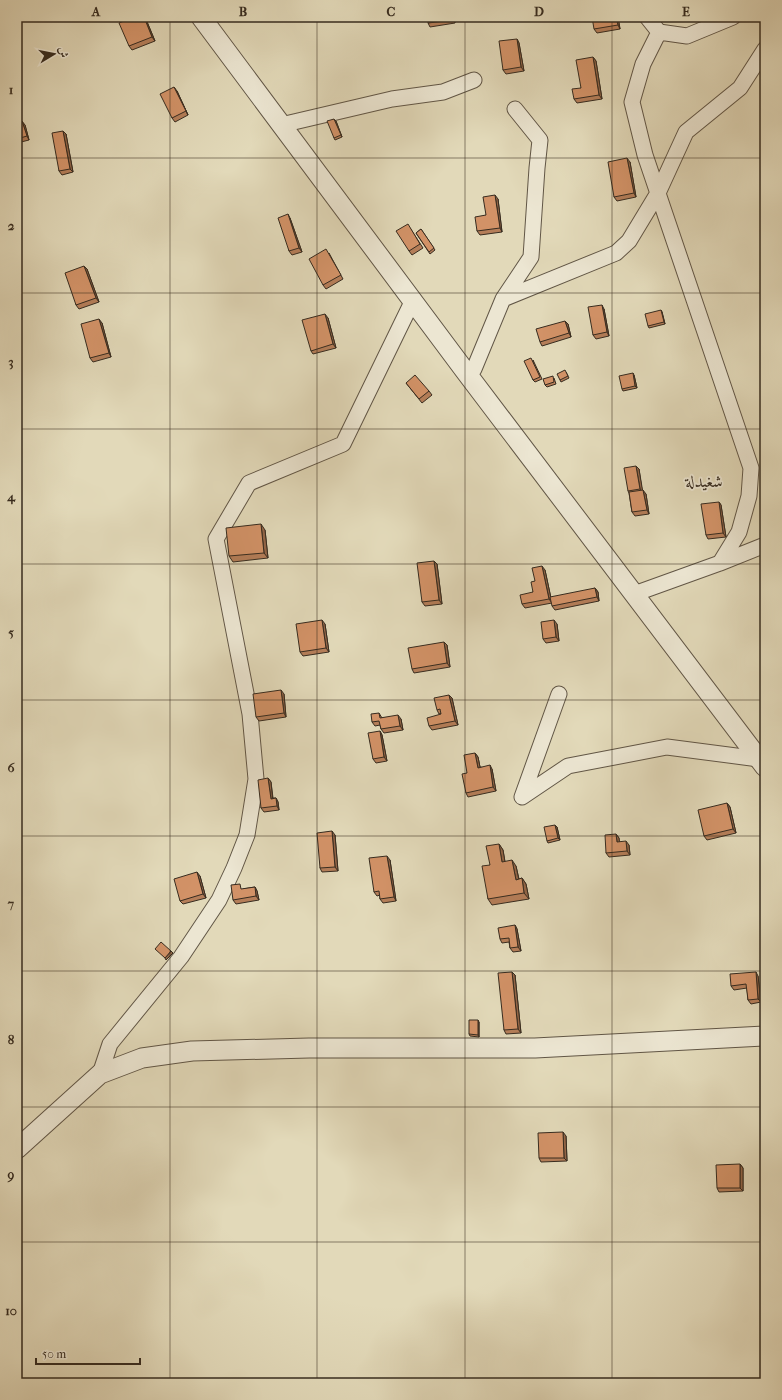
<svg xmlns="http://www.w3.org/2000/svg" width="782" height="1400" font-family="'IM FELL French Canon',Amiri,serif">
  <rect width="100%" height="100%" fill="#e2d9b9"/>
  <filter id="stains"><feTurbulence type="fractalNoise" baseFrequency=".005" numOctaves="4"/><feColorMatrix values="0 0 0 0 .2 0 0 0 0 .09 0 0 0 0 .02 0 0 0 .5 -.17"/></filter>
  <radialGradient id="worn" r=".72"><stop offset=".6" stop-color="#630" stop-opacity="0"/><stop offset="1" stop-color="#630" stop-opacity=".3"/></radialGradient>
  <g fill="none" stroke-linecap="round" stroke-linejoin="round">
    <g stroke="#615646" stroke-width="17">
      <path id="minor" d="M647 17 659 32 687 36 733 17
        M281 125 392 99 443 92 474 80
        M503 299 531 257 537 168 540 140 515 109
        M465 371 474 369 503 299 616 253 629 241 658 193 686 132 740 88 765 49
        M720 563 765 545
        M634 594 720 563 739 532 749 496 751 468 645 155 632 102 643 64 659 32
        M559 694 522 797 568 766 667 747 759 759
        M100 1074 110 1044 181 957 219 900 234 868 247 835 256 779 250 714 216 539 249 483 343 444 413 300"/>
    </g>
    <g stroke="#615646" stroke-width="21">
      <path id="tertiary" d="M201 17 465 371 765 767
        M17 1149 100 1074 142 1058 192 1051 309 1048H535L765 1036"/>
    </g>
    <use href="#minor" stroke="#ece6d2" stroke-width="15"/>
    <use href="#tertiary" stroke="#ece6d2" stroke-width="19"/>
  </g>
  <path fill="#b57e59" stroke="#362b1f" d="M145 17 155 41 132 50 129 46Z
    M454 17 455 23 430 27 428 23Z
    M618 17 620 29 597 33 594 29Z
    M517 39 519 43 524 71 506 74 503 70Z
    M593 57 596 61 602 99 577 103 574 99 581 88Z
    M177 91 188 115 175 122 172 118Z
    M334 119 336 121 342 137 335 140 334 138Z
    M17 122 25 125 29 140 17 143Z
    M66 134 73 172 62 175 59 171Z
    M630 162 636 197 617 201 614 197Z
    M498 199 502 232 480 235 477 231 486 215Z
    M290 218 302 252 292 255 289 251Z
    M410 228 423 248 412 255 409 251Z
    M421 229 435 250 430 254 416 233Z
    M329 253 343 279 326 289 323 285Z
    M84 266 87 269 99 302 79 309 76 305Z
    M604 309 609 336 596 339 593 335Z
    M661 310 662 312 665 324 649 328 648 326Z
    M328 318 336 348 313 354 311 351Z
    M102 323 111 357 93 362 90 358Z
    M568 324 571 337 542 346 540 342Z
    M533 360 542 379 535 382 533 380Z
    M566 372 569 378 561 382 560 380Z
    M634 375 637 388 623 391 622 389Z
    M554 378 556 384 547 387 545 385Z
    M406 383 429 391 432 395 422 403Z
    M639 469 642 490 646 494 649 514 635 516 632 512 629 493 628 491Z
    M719 502 721 505 726 537 708 539 706 535Z
    M265 530 268 558 233 562 229 556Z
    M437 564 442 604 425 606 422 602Z
    M545 570 552 603 525 608 522 604 533 592 535 581Z
    M595 588 598 592 599 601 555 610 552 606Z
    M325 624 329 652 303 656 300 652Z
    M557 624 559 641 546 643 543 639Z
    M447 645 450 667 414 673 412 669Z
    M284 694 286 717 259 721 256 717Z
    M452 698 458 725 432 730 429 726 441 714V713L439 714 437 710Z
    M379 713 382 718 401 719 403 730 384 733 381 729 380 725 375 726 372 722Z
    M380 731 382 735 387 761 376 763 373 759Z
    M475 753 478 757 480 767 492 769 496 791 468 797 466 793 467 773Z
    M268 778 271 782 273 798H276L278 802 279 810 264 812 261 808Z
    M727 803 730 807 736 833 707 840 704 836Z
    M557 827 560 840 548 843 547 841Z
    M616 834 619 838V842L629 845 630 855 609 857 606 853Z
    M335 835 338 871 322 872 320 868Z
    M499 844 503 850 505 862 516 866 519 879 522 878 526 884 529 899 492 905 488 899 490 865Z
    M390 860 396 901 383 903 380 899V895L377 896 374 892Z
    M200 876 206 898 183 904 180 901Z
    M255 887 257 891 259 900 236 904 233 900 243 889Z
    M515 925 517 929 521 951 513 952 510 948 509 942 502 943 500 939Z
    M515 975 521 1033 506 1034 504 1030Z
    M758 976 761 1002 751 1004 748 1000 747 988 734 990 731 986Z
    M479 1022V1037L470 1036 469 1034Z
    M566 1136 567 1161 541 1162 539 1158Z
    M740 1164 743 1168V1191L719 1192 717 1188Z"/>
  <path fill="#936648" stroke="#362b1f" d="M144 17H145L155 41 152 37Z
    M452 17H454L455 23 453 20Z
    M616 17H618L620 29 618 25Z
    M517 39 519 43 524 71 521 67Z
    M593 57 596 61 602 99 599 95Z
    M174 87 177 91 188 115Z
    M334 119 336 121 342 137 341 135Z
    M22 121 25 125 29 140 27 136Z
    M63 131 66 134 73 172 70 169Z
    M627 158 630 162 636 197 634 193Z
    M495 195 498 199 502 232 500 228Z
    M288 214 290 218 302 252 299 248Z
    M84 266 87 269 99 302 96 298Z
    M602 305 604 309 609 336 607 332Z
    M661 310 662 312 665 324 664 322Z
    M325 314 328 318 336 348 333 344Z
    M99 319 102 323 111 357 109 353Z
    M565 321 568 324 571 337 569 333Z
    M633 373 634 375 637 388 635 386Z
    M636 466 639 469 643 493 640 489Z
    M643 490 646 494 649 514 647 510Z
    M719 502 721 505 726 537 723 533Z
    M261 524 265 530 268 558 264 553Z
    M434 561 437 564 442 604 439 600Z
    M542 566 545 570 552 603 549 599Z
    M595 588 598 592 599 601 597 597Z
    M322 620 325 624 329 652 326 648Z
    M554 620 557 624 559 641 556 637Z
    M444 642 447 645 450 667 447 663Z
    M281 690 284 694 286 717 284 713Z
    M449 695 452 698 458 725 455 721Z
    M398 715 401 719 403 730 400 726Z
    M380 731 382 735 387 761 384 757Z
    M475 753 478 757 481 772 478 768Z
    M490 765 492 769 496 791 493 787Z
    M268 778 271 782 273 803 271 799Z
    M276 798 278 802 279 810 277 806Z
    M727 803 730 807 736 833 733 829Z
    M555 825 557 827 560 840 558 838Z
    M332 831 335 835 338 871 335 867Z
    M616 834 619 838 620 846 617 842Z
    M626 841 629 845 630 855 627 851Z
    M499 844 503 850 506 868 502 862Z
    M387 856 390 860 396 901 394 897Z
    M512 860 516 866 520 885 516 880Z
    M197 872 200 876 206 898 203 894Z
    M522 878 526 884 529 899 524 893Z
    M255 887 257 891 259 900 256 896Z
    M515 925 517 929 521 951 518 947Z
    M171 951 173 953 166 960 165 958Z
    M512 972 515 975 521 1033 518 1029Z
    M756 972 758 976 761 1002 758 999Z
    M478 1020 479 1022V1037L478 1035Z
    M563 1132 566 1136 567 1161 564 1158Z
    M740 1164 743 1168V1191L740 1188Z"/>
  <path fill="#d29267" stroke="#362b1f" d="M134 17H144L152 37 129 46 119 23Z
    M427 17H452L453 20 428 23Z
    M592 17H616L618 25 594 29Z
    M517 39 521 67 503 70 499 41Z
    M593 57 599 95 574 99 572 89 581 88 576 60Z
    M174 87 186 111 172 118 160 94Z
    M334 119 341 135 334 138 327 121Z
    M22 121 27 136 17 139V122Z
    M63 131 70 169 59 171 52 133Z
    M627 158 634 193 614 197 608 162Z
    M495 195 500 228 477 231 475 217 486 215 483 197Z
    M288 214 299 248 289 251 278 218Z
    M408 224 420 244 409 251 396 231Z
    M421 229 434 248 429 252 416 233Z
    M326 249 341 275 323 285 309 259Z
    M84 266 96 298 76 305 65 273Z
    M602 305 607 332 593 335 588 307Z
    M661 310 664 322 648 326 645 314Z
    M325 314 333 344 311 351 302 320Z
    M99 319 109 353 90 358 81 324Z
    M565 321 569 333 540 342 536 329Z
    M531 358 540 377 533 380 524 361Z
    M565 370 568 376 560 380 557 374Z
    M633 373 635 386 622 389 619 376Z
    M415 375 429 391 419 399 406 383Z
    M553 376 554 382 545 385 543 379Z
    M636 466 640 489 628 491 624 468Z
    M643 490 647 510 632 512 629 492Z
    M719 502 723 533 706 535 701 504Z
    M261 524 264 553 229 556 226 528Z
    M434 561 439 600 422 602 417 563Z
    M542 566 549 599 522 604 520 595 533 592 531 582 535 581 532 568Z
    M595 588 597 597 552 606 550 597Z
    M322 620 326 648 300 652 296 624Z
    M554 620 556 637 543 639 541 622Z
    M444 642 447 663 412 669 408 648Z
    M281 690 284 713 256 717 253 694Z
    M449 695 455 721 429 726 427 718 441 714 440 709 437 710 434 698Z
    M379 713 380 718 398 715 400 726 381 729 379 721 372 722 371 714Z
    M380 731 384 757 373 759 368 733Z
    M475 753 478 768 490 765 493 787 466 793 462 774 467 773 464 755Z
    M268 778 271 799 276 798 277 806 261 808 258 780Z
    M727 803 733 829 704 836 698 810Z
    M555 825 558 838 547 841 544 827Z
    M332 831 335 867 320 868 317 833Z
    M616 834 617 842 626 841 627 851 606 853 605 835Z
    M499 844 502 862 512 860 516 880 522 878 524 893 488 899 482 866 490 865 486 846Z
    M387 856 394 897 380 899 379 891 374 892 369 858Z
    M197 872 203 894 180 901 174 879Z
    M240 884 241 889 255 887 256 896 233 900 231 885Z
    M515 925 518 947 510 948 509 938 500 939 498 928Z
    M161 942 171 951 165 958 155 949Z
    M512 972 518 1029 504 1030 498 973Z
    M756 972 758 999 748 1000 746 984 731 986 730 974Z
    M469 1020H478V1035L469 1034Z
    M563 1132 564 1158H539L538 1133Z
    M740 1164V1188H717L716 1165Z"/>
  <path fill="none" stroke="#362b1f" stroke-width="1" stroke-opacity="0.55" d="M170 17V1383M317 17V1383M465 17V1383M612 17V1383M17 158H765M17 293H765M17 429H765M17 564H765M17 700H765M17 836H765M17 971H765M17 1107H765M17 1242H765"/>
  <g text-anchor="middle" dominant-baseline="central" stroke-width="3.5" stroke-linejoin="round" paint-order="stroke">
    <g font-size="17" fill="#362b1f" stroke="#ece6d2">
      <text x="704" y="481">شغيدلة</text>
    </g>
  </g>
  <rect width="782" height="1400" fill="none" stroke="#e2d9b9" stroke-width="44"/>
  <g transform="translate(54 54) rotate(80)" stroke="#ece6d2" stroke-width="3" paint-order="stroke">
  <path d="M0-3L7 15L0 10L-7 15Z" fill="#362b1f"/>
  <text y="-6" font-size="11" font-weight="bold" text-anchor="middle" fill="#362b1f">ش</text>
  </g>
  <path d="M36 1358v6h104v-6" fill="none" stroke="#362b1f" stroke-width="2"/>
  <text x="42" y="1358" font-size="12" fill="#362b1f" stroke="#ece6d2" stroke-width="3" paint-order="stroke">50 m</text>
  <rect x="22" y="22" width="738" height="1356" fill="none" stroke="#362b1f" stroke-width="1.5"/>
  <g font-size="13" text-anchor="middle" font-weight="bold" fill="#362b1f">
    <text x="96" y="16">A</text>
    <text x="243" y="16">B</text>
    <text x="391" y="16">C</text>
    <text x="539" y="16">D</text>
    <text x="686" y="16">E</text>
    <text x="11" y="94">1</text>
    <text x="11" y="230">2</text>
    <text x="11" y="366">3</text>
    <text x="11" y="501">4</text>
    <text x="11" y="637">5</text>
    <text x="11" y="772">6</text>
    <text x="11" y="908">7</text>
    <text x="11" y="1044">8</text>
    <text x="11" y="1179">9</text>
    <text x="11" y="1315">10</text>
  </g>
  <rect width="100%" height="100%" filter="url(#stains)"/>
  <rect width="100%" height="100%" fill="url(#worn)"/>
</svg>
